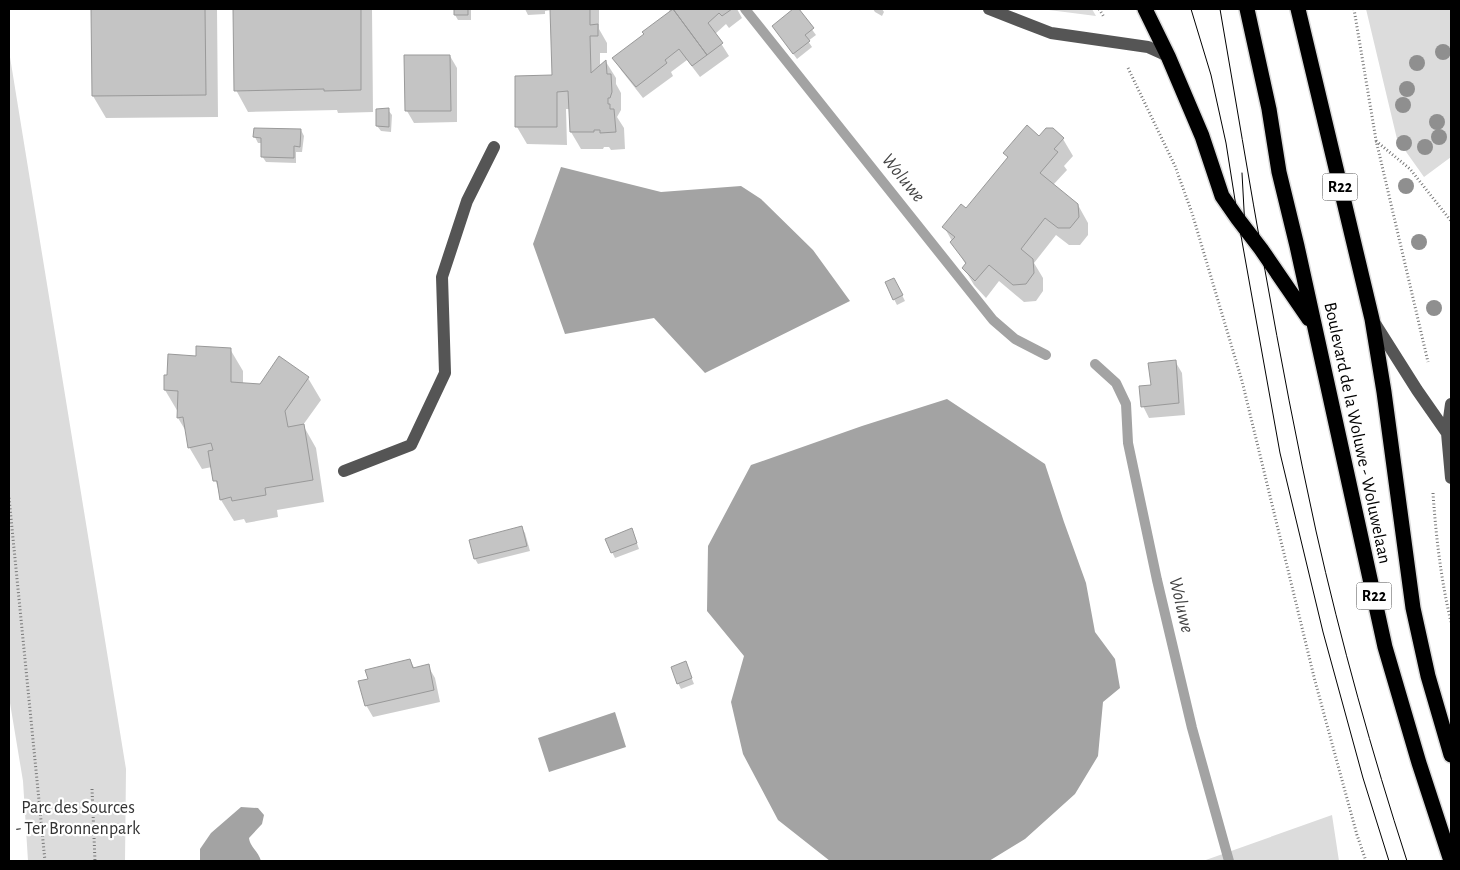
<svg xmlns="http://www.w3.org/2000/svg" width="1460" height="870" font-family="'Alegreya Sans',sans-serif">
  <rect width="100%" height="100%" fill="#fff"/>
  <path fill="#dcdcdc" d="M1046 9H1092L1096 16 1049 10Z
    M1366 9H1451V157L1424 177 1397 139Z
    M9 51 126 769 125 861H28L23 781 9 697Z
    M1332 815 1339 861H1203Z"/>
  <path fill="#a3a3a3" d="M561 167 661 192 741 186 761 199 813 250 850 301 705 373 654 318 565 334 533 244Z
    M947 399 1045 464 1064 522 1086 583 1095 632 1115 659 1120 688 1103 702 1098 756 1075 794 1025 839 989 861H830L778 820 743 754 731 702 744 656 707 611 708 546 751 465 862 426Z
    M615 712 626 747 549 772 538 738Z
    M241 807 258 808 264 815 262 824 249 838C250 847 259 852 261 861H200V849L211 833Z"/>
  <path fill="#0003" d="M92 9H217L218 117 106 118 93 96Z
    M234 9H372L373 112 338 113 337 110 248 112 236 90Z
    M455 9H471V20H458L455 15Z
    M525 9H599V29L607 43V53H600V67L606 62 616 78V84L621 93V110L617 117 624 128 625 149 611 150 609 147H604L603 149H581L571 132 570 109H566L567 145 527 144 517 127 554 76 551 10 545 11V14L528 15Z
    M668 9H737L742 18 729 28 726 24 715 34 729 56 700 77 687 60 671 72 673 76 643 98 621 70 614 58 645 35 671 12Z
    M795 9H797L816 35 808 41 812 47 797 59 773 26Z
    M873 9H882L884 12 882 16 875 12Z
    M450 56 457 68V122L414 123 407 111Z
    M388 110 392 115 391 132 381 131 377 126Z
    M301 130 304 136 302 152H296V163L266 162 262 156 263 143H258L255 137Z
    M1039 138 1063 139 1073 156 1064 166 1067 170 1053 185 1078 205 1088 223V235L1080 245H1069L1056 235 1034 263 1043 278V291L1036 301 1024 302 999 281 986 298 974 285 964 268 966 265 944 227 966 210 1008 159 1005 153Z
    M897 285 905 301 897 305 894 299Z
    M230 349 243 371V384L260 385 308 378 321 400 303 425 316 448 324 502 277 510 278 517 246 523 244 519 234 521 221 500 212 467 202 469 189 447 187 433 178 418V412L165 390 197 357Z
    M1175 361 1182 373 1185 415 1149 418 1143 406 1152 386Z
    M522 528 525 533 530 551 478 564 475 559Z
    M634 535 639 549 615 558 612 552Z
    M410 660 415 669 428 666 435 678 440 702 373 717 366 705 369 680Z
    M688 669 694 684 681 689 678 683Z"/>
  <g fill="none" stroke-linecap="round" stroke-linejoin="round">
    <path stroke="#a3a3a3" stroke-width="10" d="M745 9 993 320 1015 339 1046 355
      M1095 364 1116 383 1126 404 1128 443 1157 580 1192 728 1229 861"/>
  </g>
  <path fill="#c4c4c4" stroke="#999" d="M91 9H205L206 95 92 96Z
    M233 9H361V90L324 91V89L234 91Z
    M454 9H468V15H454Z
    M550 9H590V25L598 24V36H590L591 73 606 60 607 74H611L612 92 610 98H608V104H610V109H614L616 132 600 133V130H594V132H570L568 91 557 92V127H515V76L552 75Z
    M673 9 707 55 692 66 679 49 665 60 667 63 636 87 612 58 644 34 642 32Z
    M673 9H732L722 16 719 13 708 23 723 43 707 55Z
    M793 9H799L814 28 805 35 810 41 793 54 772 26Z
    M404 55H450L451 111H405Z
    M389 108V127L376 126V109Z
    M1027 125 1039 136 1046 128H1053L1064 138 1054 149 1058 152 1040 173 1078 204 1079 217 1070 228H1058L1045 218 1021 249 1033 259 1034 273 1026 284 1013 285 989 265 975 281 962 268 966 263 950 242 955 237 942 227 961 204 966 208 1008 157 1003 153Z
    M254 128 301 129 300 147 294 146V158L261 157V138L253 137Z
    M894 278 903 295 893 300 885 282Z
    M196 346 231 348V382L260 384 279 356 309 377 285 411 288 427 304 424 313 480 265 488 266 495 232 501 231 497 220 500 217 481H213L208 451 213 450 211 443 188 448 183 417 177 418 178 391 164 390V375H167L168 354 196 356Z
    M1176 360 1179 403 1141 407 1139 386 1151 385 1148 363Z
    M522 526 527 546 474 559 469 540Z
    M632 528 637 543 611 553 605 539Z
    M410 659 413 668 429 664 434 690 365 706 358 681 368 679 365 670Z
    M686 661 692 678 677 684 671 667Z"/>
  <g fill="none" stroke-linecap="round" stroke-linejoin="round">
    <g stroke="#dbdbdb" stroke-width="18">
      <path id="highway" d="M1145 9 1168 56 1202 136 1222 196 1238 219 1261 249 1309 319
        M1247 9 1269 109 1279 172 1297 246 1385 647 1419 763 1451 861
        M1298 9 1372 319 1384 392 1413 608 1428 676 1451 755"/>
    </g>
    <path stroke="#777" stroke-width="3" stroke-dasharray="1 2.5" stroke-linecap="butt" d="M1099 9 1104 17
      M1354 9 1376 140 1428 362
      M1128 68 1175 166 1192 213 1242 381 1315 681 1357 835 1366 861
      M1376 141 1410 169 1451 221
      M1433 493C1436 537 1441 580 1451 622
      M9 498 45 861
      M92 789 95 861"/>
    <path stroke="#555" stroke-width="12" d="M989 9 1051 33 1148 47 1168 56
      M1374 322 1417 390 1447 433 1451 478
      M1447 433 1451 404
      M344 471 411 445 445 373 442 277 467 201 494 147"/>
    <use href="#highway" stroke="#000" stroke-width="15"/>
    <path stroke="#000" stroke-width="1" d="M1191 9 1211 75 1226 143 1238 219 1280 453 1323 632 1363 778 1389 861
      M1220 9C1250 183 1278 358 1316 531 1341 642 1372 753 1407 861
      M1242 173 1245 228"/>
  </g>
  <g fill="#8f8f8f">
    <circle cx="1443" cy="52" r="8"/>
    <circle cx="1417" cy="63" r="8"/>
    <circle cx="1407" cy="89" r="8"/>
    <circle cx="1403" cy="105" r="8"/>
    <circle cx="1437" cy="122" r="8"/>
    <circle cx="1439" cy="137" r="8"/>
    <circle cx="1404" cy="143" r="8"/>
    <circle cx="1425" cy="147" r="8"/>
    <circle cx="1406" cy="186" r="8"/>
    <circle cx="1419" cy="242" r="8"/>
    <circle cx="1434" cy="308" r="8"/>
  </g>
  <g text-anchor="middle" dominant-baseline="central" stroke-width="4.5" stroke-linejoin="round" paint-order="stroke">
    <g fill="#fff" stroke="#4c4c4c" stroke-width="1">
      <rect x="1322.5" y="173.5" width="35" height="27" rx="4"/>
      <rect x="1356.5" y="582.5" width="35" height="27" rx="4"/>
    </g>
    <g font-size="16" font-weight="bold" fill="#000">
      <text x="1340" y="187">R22</text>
      <text x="1374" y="596">R22</text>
    </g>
    <g font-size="18" fill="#000" stroke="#fff">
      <text transform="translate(1357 433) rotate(78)">Boulevard de la Woluwe - Woluwelaan</text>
    </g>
    <g font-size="18" fill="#333" stroke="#fff">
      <text x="78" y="808">Parc des Sources<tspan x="78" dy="21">- Ter Bronnenpark</tspan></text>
    </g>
    <g font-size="19" font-style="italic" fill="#444" stroke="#fff">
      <text transform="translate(903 178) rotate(51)">Woluwe</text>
      <text transform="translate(1181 605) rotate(77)">Woluwe</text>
    </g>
  </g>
  <rect width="1460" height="870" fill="none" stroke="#000000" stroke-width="20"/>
</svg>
